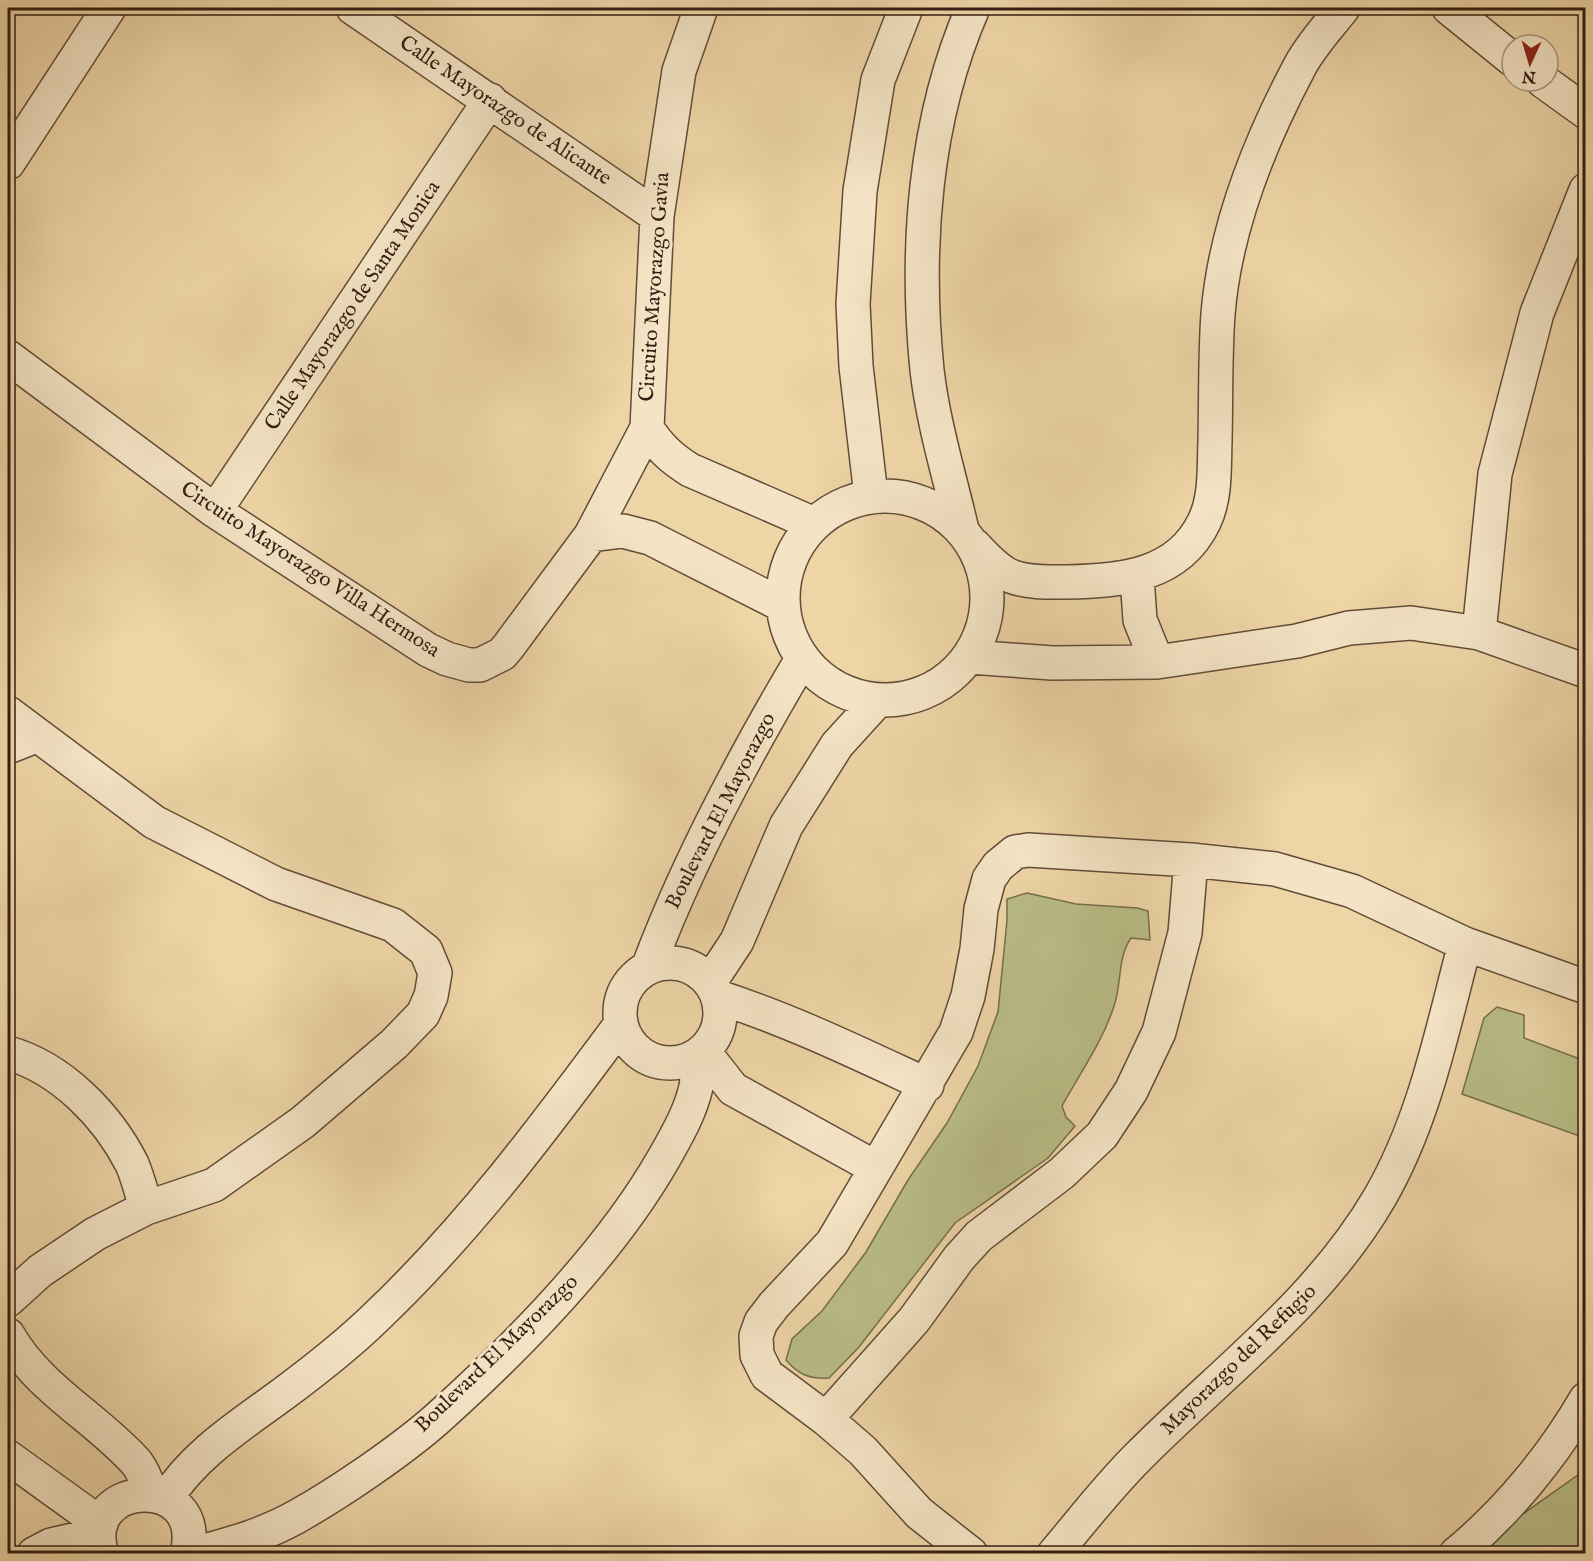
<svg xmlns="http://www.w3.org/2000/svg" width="1593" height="1561" font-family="'IM FELL English',serif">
  <rect width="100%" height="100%" fill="#eed5a6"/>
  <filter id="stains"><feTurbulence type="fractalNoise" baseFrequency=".00333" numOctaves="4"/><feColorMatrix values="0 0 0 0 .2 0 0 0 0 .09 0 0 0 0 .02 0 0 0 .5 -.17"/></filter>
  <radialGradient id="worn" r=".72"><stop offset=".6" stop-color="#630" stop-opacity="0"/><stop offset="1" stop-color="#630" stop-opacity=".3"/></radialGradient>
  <path fill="#b9bd86" stroke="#766e4c" stroke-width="1.5" d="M1027 893 1076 904 1137 908 1148 911 1150 940 1131 938C1117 958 1122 984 1114 1006 1103 1041 1080 1073 1062 1106L1066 1117 1075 1126 1048 1158 955 1223 859 1347 829 1378C809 1379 799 1375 786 1360L792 1339 822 1311 866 1252 908 1180 947 1123 978 1066 998 1012 1007 920V899Z
    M1497 1007 1524 1015V1038L1585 1061V1138L1462 1094 1484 1018Z
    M1585 1470V1553H1468Z"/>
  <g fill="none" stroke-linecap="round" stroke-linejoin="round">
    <g stroke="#624c38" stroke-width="36">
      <path id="minor" d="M353 8 657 216
        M701 8 679 71 657 216 647 428C659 447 671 458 690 470L814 524
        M1449 8 1512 59
        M1543 81 1586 112
        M8 163 109 8
        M8 357 215 511 428 650 447 659 469 665H480L502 654 508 647 591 535 647 428
        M783 598a102 102 0 1 1 204 0a102 102 0 1 1-204 0Z
        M871 496 856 366 853 304 860 191 878 80 906 8
        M215 511 490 100
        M962 530C950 478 933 423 927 370 915 249 924 120 973 8
        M591 535 623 531 650 538 782 605
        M975 546C985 557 999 572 1013 577 1030 583 1050 582 1067 582 1121 581 1178 576 1204 522 1216 498 1214 467 1215 441 1216 399 1215 356 1218 314 1225 228 1260 141 1300 66 1311 45 1329 26 1343 8
        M1137 577 1140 620 1157 662
        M1479 633 1495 474 1537 313 1586 190
        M970 657 1052 663 1157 662 1297 641 1349 628 1411 623 1479 633 1586 671
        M8 713 154 822 276 884 393 925 426 951 435 973 431 996 423 1014 394 1044 303 1122 214 1185 146 1208 95 1234 40 1271 8 1300
        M8 747 36 736
        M620 1013a50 50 0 1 1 100 0a50 50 0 1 1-100 0Z
        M648 968C687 863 745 755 802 659
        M710 982 737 941 786 826 837 745 877 701
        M718 997C790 1020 858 1053 927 1085
        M704 1052 733 1089 876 1168
        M8 1053C61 1068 107 1115 132 1164 138 1178 142 1194 146 1208
        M8 1335C38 1388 95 1417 135 1461 143 1469 147 1484 152 1494
        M826 1419 914 1320 959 1258 979 1236 1062 1173 1102 1135 1131 1091 1159 1032 1185 933 1191 860
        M8 1457 101 1524
        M166 1499C194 1454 241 1425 283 1394 314 1371 346 1346 374 1319 468 1230 544 1128 621 1024
        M34 1554 51 1545 99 1534
        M102 1554C77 1480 207 1471 187 1554
        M194 1554C230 1544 264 1535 296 1517 339 1493 402 1450 438 1418 518 1346 611 1251 664 1158 677 1135 690 1113 696 1087 698 1077 696 1066 696 1056
        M971 1554 919 1513 863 1451 826 1419 767 1375 757 1355 756 1336 761 1322 774 1305 832 1243 956 1032 968 996 977 949 981 909 989 879 998 866 1015 852 1028 850 1191 860 1275 869 1352 891 1465 944 1586 987
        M1054 1554C1081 1522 1107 1488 1137 1458 1221 1373 1319 1302 1380 1197 1425 1119 1442 1030 1465 944
        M1456 1554C1507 1512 1553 1456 1586 1399"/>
    </g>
    <use href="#minor" stroke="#f4e4c5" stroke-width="33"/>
  </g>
  <g text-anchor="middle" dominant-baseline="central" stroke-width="6" stroke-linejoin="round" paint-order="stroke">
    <g font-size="21" fill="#341e13" stroke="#f4e4c5">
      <text transform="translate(505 111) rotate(34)">Calle Mayorazgo de Alicante</text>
      <text transform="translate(655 287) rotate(-86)">Circuito Mayorazgo Gavia</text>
      <text transform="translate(353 306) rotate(-56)">Calle Mayorazgo de Santa Monica</text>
      <text transform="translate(310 570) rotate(33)">Circuito Mayorazgo Villa Hermosa</text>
      <text transform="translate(721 811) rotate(-63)">Boulevard El Mayorazgo</text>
      <text transform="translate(497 1354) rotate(-44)">Boulevard El Mayorazgo</text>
      <text transform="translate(1239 1360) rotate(-44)">Mayorazgo del Refugio</text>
    </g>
  </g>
  <rect width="1593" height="1561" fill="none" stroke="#eed5a6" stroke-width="30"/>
  <rect x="9" y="9" width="1575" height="1543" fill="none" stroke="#341e13" stroke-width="3"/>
  <rect x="15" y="15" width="1563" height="1531" fill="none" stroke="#341e13" stroke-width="1.5"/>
  <g transform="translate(1530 63) rotate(184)"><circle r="28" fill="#f4e4c5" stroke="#a7957e" stroke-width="1.5"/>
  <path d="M0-4.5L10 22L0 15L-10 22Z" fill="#8f2418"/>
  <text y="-9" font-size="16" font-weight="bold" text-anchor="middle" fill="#341e13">N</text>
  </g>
  <rect width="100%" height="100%" filter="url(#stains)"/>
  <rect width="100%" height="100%" fill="url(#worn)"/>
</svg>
